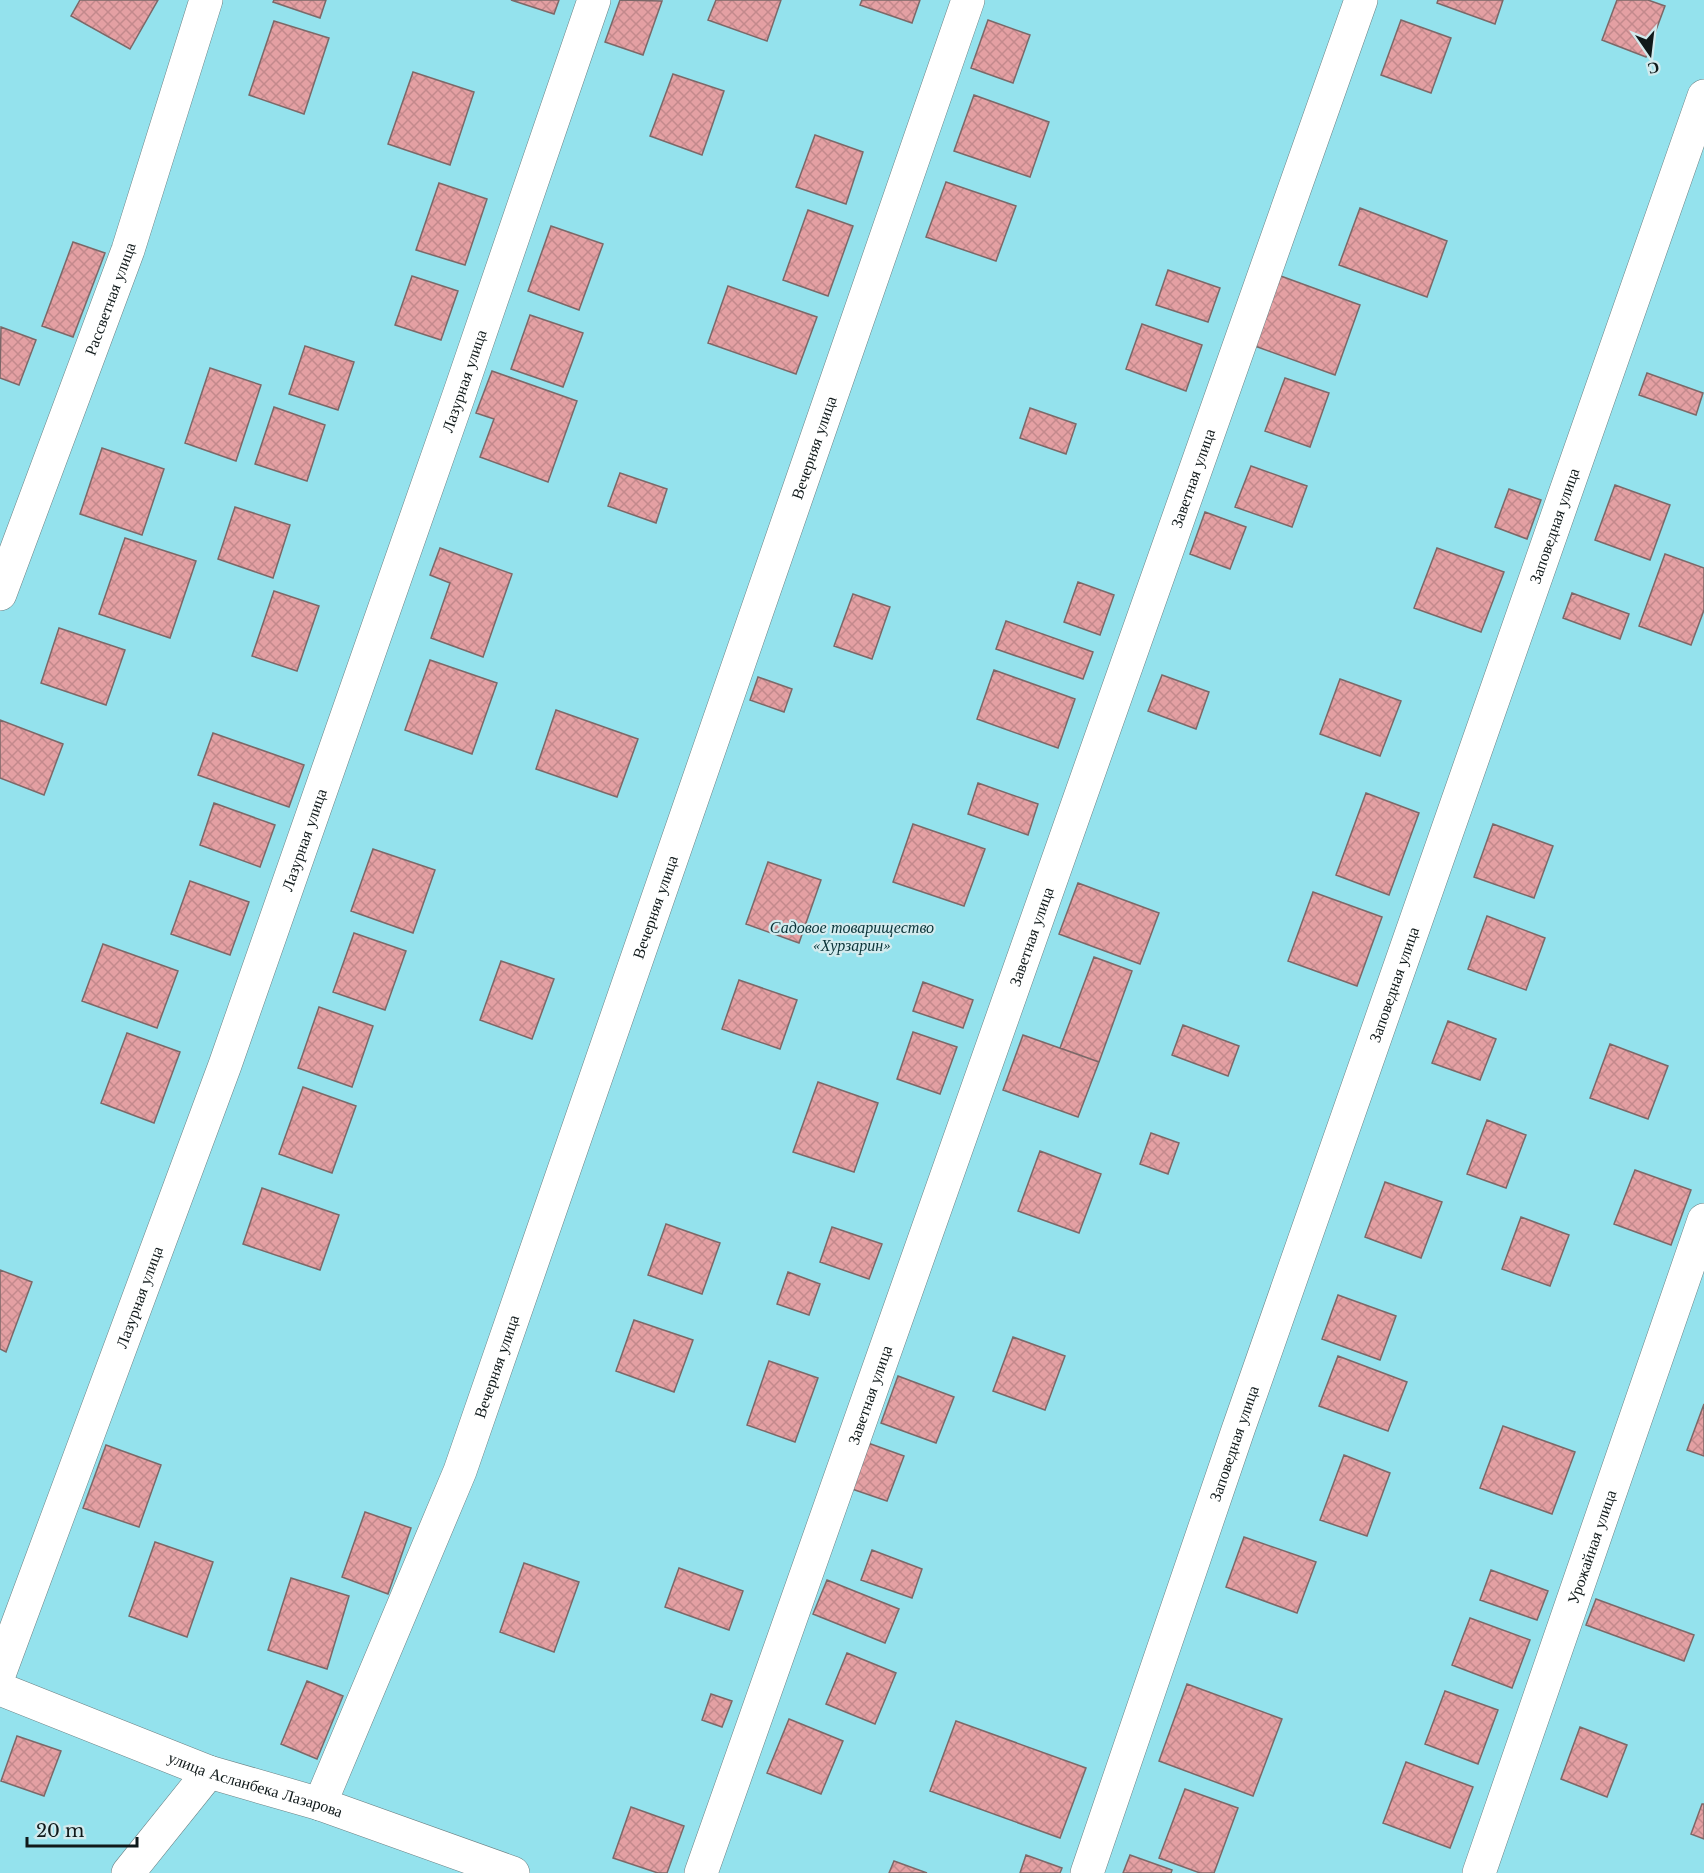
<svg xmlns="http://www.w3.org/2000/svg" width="1704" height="1873" font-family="'Libre Baskerville',serif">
  <defs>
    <pattern id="building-cross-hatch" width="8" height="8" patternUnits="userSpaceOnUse" patternTransform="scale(1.5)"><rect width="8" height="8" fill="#e4a0a3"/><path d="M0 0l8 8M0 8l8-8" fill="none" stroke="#c3898c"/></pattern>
  </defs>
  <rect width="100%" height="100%" fill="#d2ebee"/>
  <path fill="#94e2ed" d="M0 0H1704V1873H0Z"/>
  <path fill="url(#building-cross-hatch)" stroke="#7c6868" stroke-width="1.5" d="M80 0H158L130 49 71 16Z
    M274 0H326L320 18 273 2Z
    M511 0H559L554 14Z
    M620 0 662 1 643 55 605 42Z
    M716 0H781L767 41 708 20Z
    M862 0H920L912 23 860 5Z
    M1438 0H1503L1495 24 1437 3Z
    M1617 0H1648L1665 6 1646 57 1602 40Z
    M988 20 1030 35 1013 83 971 68Z
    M1401 20 1451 38 1431 93 1381 75Z
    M274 21 329 38 304 114 249 95Z
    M413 72 474 92 450 165 388 144Z
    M673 74 724 91 702 155 650 136Z
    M974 95 1049 122 1030 177 954 151Z
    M815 135 863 152 846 204 796 187Z
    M946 182 1016 206 996 261 926 237Z
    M439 183 487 199 465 265 416 250Z
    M1360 208 1447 241 1427 297 1339 265Z
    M808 210 853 226 828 296 783 280Z
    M551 226 603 244 579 310 528 291Z
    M73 242 105 253 73 337 42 326Z
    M1168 270 1220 288 1208 322 1156 305Z
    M1278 275 1360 305 1335 375 1252 345Z
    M412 276 458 291 441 340 395 325Z
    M728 286 817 317 796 374 708 343Z
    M530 315 583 333 563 387 511 369Z
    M1142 324 1202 345 1186 391 1126 369Z
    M1 327 36 340 19 385 0 378Z
    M305 346 354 362 338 410 289 394Z
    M210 368 261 385 236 461 185 443Z
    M492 371 577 401 548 482 480 457 494 419 476 413Z
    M1647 373 1703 393 1696 415 1639 395Z
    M1285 378 1329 393 1310 447 1265 431Z
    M274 407 325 425 307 481 255 464Z
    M1030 408 1076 424 1066 454 1020 438Z
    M102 448 164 469 142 535 80 514Z
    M1251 466 1307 486 1292 527 1235 507Z
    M620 473 667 489 656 523 608 506Z
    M1615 485 1670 505 1650 560 1595 540Z
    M1509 489 1541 500 1527 539 1495 527Z
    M235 507 290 525 273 578 218 559Z
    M1205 512 1246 527 1230 569 1190 554Z
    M125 538 196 561 170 638 99 614Z
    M440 548 512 574 483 657 431 638 450 583 430 575Z
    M1437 548 1504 572 1481 632 1414 608Z
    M1665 554 1704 568V610L1691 645 1639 626Z
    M1078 582 1114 595 1100 635 1064 622Z
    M274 591 319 606 297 671 252 656Z
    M1572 593 1629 614 1620 639 1563 618Z
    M853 594 890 607 872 659 834 646Z
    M1006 621 1093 652 1083 679 996 649Z
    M59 628 125 650 106 705 41 683Z
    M430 660 497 683 472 754 405 730Z
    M994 670 1075 699 1058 748 977 719Z
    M1162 675 1209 692 1196 729 1148 711Z
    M758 677 792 689 784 712 750 700Z
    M1340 679 1401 701 1380 756 1320 734Z
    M556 710 638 739 617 797 536 769Z
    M0 720 63 744 44 795 0 778Z
    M213 733 304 765 289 807 198 775Z
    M978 783 1038 804 1028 835 968 814Z
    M1366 793 1419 813 1389 895 1336 875Z
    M214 803 275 825 260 867 200 845Z
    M913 824 985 849 964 906 893 882Z
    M1493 824 1553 846 1534 898 1474 877Z
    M373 849 435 870 413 933 351 911Z
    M768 862 821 880 799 943 746 924Z
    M190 881 249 902 230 955 171 934Z
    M1078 883 1159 913 1140 964 1059 934Z
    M1313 892 1382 917 1357 986 1288 961Z
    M1487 916 1545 938 1526 990 1468 969Z
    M354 933 406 951 385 1010 333 992Z
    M103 944 178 971 157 1028 82 1001Z
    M1094 957 1132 971 1099 1062 1060 1048Z
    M501 961 554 979 532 1039 480 1020Z
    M739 980 797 1000 780 1049 722 1029Z
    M923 982 973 1000 963 1028 913 1011Z
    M319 1007 373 1026 352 1087 298 1068Z
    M1448 1021 1496 1039 1480 1080 1432 1063Z
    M1183 1025 1239 1046 1228 1076 1172 1055Z
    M913 1032 957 1047 940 1094 897 1079Z
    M127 1033 180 1052 154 1123 101 1103Z
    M1023 1035 1099 1062 1078 1117 1003 1090Z
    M1610 1044 1668 1066 1648 1119 1590 1098Z
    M818 1082 878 1103 854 1172 793 1152Z
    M303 1087 356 1106 332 1173 279 1154Z
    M1487 1120 1526 1135 1506 1188 1467 1174Z
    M1151 1133 1179 1143 1168 1174 1140 1164Z
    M1040 1151 1101 1174 1079 1233 1018 1211Z
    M1635 1170 1691 1190 1671 1245 1614 1224Z
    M1385 1182 1442 1202 1421 1258 1365 1237Z
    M262 1188 339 1215 320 1270 243 1244Z
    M1521 1217 1569 1235 1550 1286 1502 1269Z
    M666 1224 720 1243 702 1294 648 1275Z
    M832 1227 882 1244 869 1279 820 1262Z
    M0 1270 32 1282 6 1352 0 1349Z
    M788 1272 820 1284 809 1315 777 1304Z
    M1338 1295 1396 1316 1380 1360 1322 1339Z
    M634 1320 693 1340 674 1392 616 1371Z
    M1013 1337 1065 1356 1045 1410 993 1391Z
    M1338 1356 1407 1382 1388 1431 1319 1406Z
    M769 1361 818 1378 795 1442 747 1425Z
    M898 1376 954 1397 936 1443 881 1423Z
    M1704 1404V1456L1687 1450Z
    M1503 1426 1575 1452 1552 1514 1480 1488Z
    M868 1443 904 1456 887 1501 852 1489Z
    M106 1445 161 1465 139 1527 83 1508Z
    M1344 1455 1390 1473 1367 1536 1320 1520Z
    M365 1512 411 1528 388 1594 342 1577Z
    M1244 1537 1316 1562 1297 1613 1226 1587Z
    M155 1542 213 1562 187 1637 129 1616Z
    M872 1550 922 1569 912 1598 861 1580Z
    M524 1563 579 1582 554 1652 500 1632Z
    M679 1568 743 1591 729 1630 665 1607Z
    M1491 1570 1548 1591 1537 1620 1480 1600Z
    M291 1578 349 1596 327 1669 268 1650Z
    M827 1580 899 1609 885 1643 813 1614Z
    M1596 1599 1694 1635 1684 1661 1586 1625Z
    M1470 1618 1530 1640 1512 1688 1452 1665Z
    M847 1653 896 1673 875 1724 826 1704Z
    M307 1681 343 1696 317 1759 281 1744Z
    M1187 1684 1282 1719 1253 1796 1159 1761Z
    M1445 1691 1498 1710 1478 1764 1425 1744Z
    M711 1694 732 1701 722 1727 702 1720Z
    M789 1719 843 1741 821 1794 767 1773Z
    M956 1721 1086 1768 1060 1838 930 1791Z
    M1580 1727 1627 1745 1607 1797 1561 1779Z
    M17 1736 61 1751 44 1796 1 1781Z
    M1406 1762 1473 1787 1450 1848 1383 1823Z
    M1185 1789 1238 1808 1214 1873H1200L1159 1858Z
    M1702 1804H1704V1839L1691 1834Z
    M631 1807 684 1826 667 1873H658L613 1858Z
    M1026 1855 1062 1868 1060 1873H1020Z
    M1130 1855 1172 1870 1171 1873H1123Z
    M894 1861 927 1873H889Z"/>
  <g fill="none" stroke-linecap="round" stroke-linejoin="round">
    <g stroke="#6b8184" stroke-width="34">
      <g id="street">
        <path id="s1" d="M0 594 128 250 206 0"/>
        <path id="s2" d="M0 1672 225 1065 459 395 594 0"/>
        <path id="s3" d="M0 1689 209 1772 320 1804 513 1873"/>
        <path id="s4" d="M320 1804 460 1471 968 0"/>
        <path d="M128 1873 209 1772"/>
        <path id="s5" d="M701 1873 1361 0"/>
        <path id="s6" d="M1087 1873 1238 1430 1704 96"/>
        <path id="s7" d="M1479 1873 1704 1220"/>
      </g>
    </g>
    <use href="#street" stroke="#fff" stroke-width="33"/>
  </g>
  <g text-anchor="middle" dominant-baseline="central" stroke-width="4.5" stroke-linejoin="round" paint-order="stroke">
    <g font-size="16" fill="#10191a" stroke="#d2ebee">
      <text stroke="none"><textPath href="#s1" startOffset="315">Рассветная улица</textPath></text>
      <text stroke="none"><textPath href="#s2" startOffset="1372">Лазурная улица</textPath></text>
      <text stroke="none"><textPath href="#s4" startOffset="1444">Вечерняя улица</textPath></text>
      <text stroke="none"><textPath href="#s5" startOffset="1479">Заветная улица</textPath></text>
      <text stroke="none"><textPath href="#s6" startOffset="1426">Заповедная улица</textPath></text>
      <text stroke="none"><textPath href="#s2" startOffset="886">Лазурная улица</textPath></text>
      <text stroke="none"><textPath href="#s4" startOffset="958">Вечерняя улица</textPath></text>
      <text stroke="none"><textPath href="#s5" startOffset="993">Заветная улица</textPath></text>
      <text stroke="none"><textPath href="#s6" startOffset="940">Заповедная улица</textPath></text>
      <text stroke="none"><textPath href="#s2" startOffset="400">Лазурная улица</textPath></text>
      <text stroke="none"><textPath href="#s4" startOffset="472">Вечерняя улица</textPath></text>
      <text stroke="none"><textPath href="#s5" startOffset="507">Заветная улица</textPath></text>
      <text stroke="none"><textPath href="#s6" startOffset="454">Заповедная улица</textPath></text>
      <text stroke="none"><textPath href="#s7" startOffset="345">Урожайная улица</textPath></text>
      <text stroke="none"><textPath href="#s3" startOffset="273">улица Асланбека Лазарова</textPath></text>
    </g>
    <g font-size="16" font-style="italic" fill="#093237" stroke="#d2ebee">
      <text x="852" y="927">Садовое товарищество<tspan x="852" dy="18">«Хурзарин»</tspan></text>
    </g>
  </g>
  <g transform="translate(1650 54) rotate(166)" stroke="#d2ebee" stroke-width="4.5" paint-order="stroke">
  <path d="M0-4.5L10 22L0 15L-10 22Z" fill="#10191a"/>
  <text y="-9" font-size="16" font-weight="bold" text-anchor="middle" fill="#10191a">С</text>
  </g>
  <path d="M27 1837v9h110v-9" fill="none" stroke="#10191a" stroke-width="3"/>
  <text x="36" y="1837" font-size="18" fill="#10191a" stroke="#d2ebee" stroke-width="4.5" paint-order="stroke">20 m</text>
</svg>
